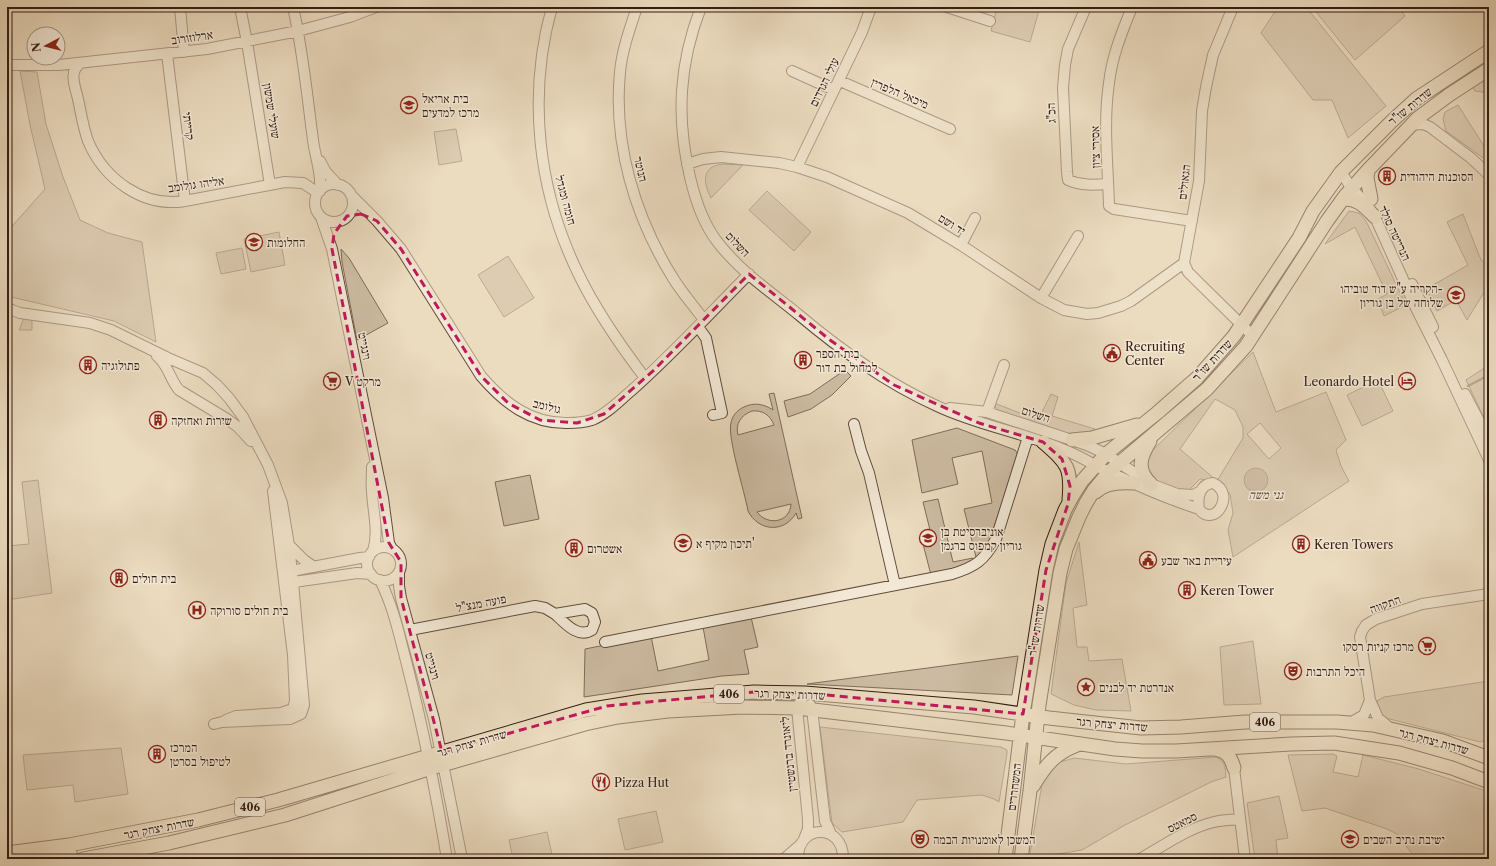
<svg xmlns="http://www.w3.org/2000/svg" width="1496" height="866" font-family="'Libre Caslon Text','Frank Ruhl Libre',serif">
  <rect width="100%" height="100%" fill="#ebdbbf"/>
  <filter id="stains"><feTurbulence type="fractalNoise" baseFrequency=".005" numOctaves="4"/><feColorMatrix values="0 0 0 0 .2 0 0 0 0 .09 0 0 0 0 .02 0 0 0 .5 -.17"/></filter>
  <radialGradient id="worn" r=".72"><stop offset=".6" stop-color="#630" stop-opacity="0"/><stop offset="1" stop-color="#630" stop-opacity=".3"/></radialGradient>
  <path fill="#ccbba2" stroke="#806c5a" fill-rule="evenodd" d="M997 7H1040L1030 42 991 31Z
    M1278 7H1306L1386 106 1348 138 1332 100H1313L1261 33Z
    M1312 7H1398L1405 16 1355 60Z
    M20 71 37 72 46 124 63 177 80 220 108 233 142 242 156 342 114 321 7 296V232L45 189 30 125Z
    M1489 76V93L1475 91 1473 87Z
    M1458 105 1489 154V159L1486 160 1446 131 1443 119 1445 112Z
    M456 129 462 161 439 165 434 132Z
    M723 164 743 165 711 198C703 183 701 166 723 164Z
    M767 191 811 232 794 251 749 210Z
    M1349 211 1359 213 1366 221 1406 305 1384 316 1378 299 1387 294 1355 227 1325 244Z
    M1463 214 1481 260 1489 265V287L1488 286 1467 320 1456 300 1437 311 1426 289 1468 265 1447 222Z
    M279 232 285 265 251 272 244 239Z
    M242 248 246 269 221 274 216 253Z
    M341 249 349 258 388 323 357 340 342 262Z
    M508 256 534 298 504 317 478 275Z
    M24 318 31 319 32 322V330H19Z
    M1253 352 1276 412 1326 392 1346 440 1336 450 1341 466 1349 481 1233 557 1228 530 1233 513 1230 494 1219 482 1200 479 1189 490C1168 491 1154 484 1146 465L1153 450ZM1215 399 1235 410 1243 427V438L1217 481 1180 449ZM1260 423 1281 448 1269 459 1247 434Z
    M1489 365V426H1488L1466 380Z
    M845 370 851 376 832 395 811 409 788 417 784 401 810 394Z
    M1378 380 1393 411 1362 426 1347 395Z
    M774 393 802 518 798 519 796 513C784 534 758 531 748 511 745 493 727 437 731 423 732 416 737 410 744 407 754 402 764 404 773 410L769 394ZM752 411C763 410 770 415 774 425L738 435C735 424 741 415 752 411ZM791 504C790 523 767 526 757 512Z
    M1051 394 1058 397 1052 416 1095 429 1086 435 1080 437 1003 413 997 410 994 403 1038 420Z
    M957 428 1015 450 1018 454 989 542 984 550 976 557 964 509 992 503 982 451 952 458 958 484 922 493 912 440Z
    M530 475 539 519 504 526 495 482Z
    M38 480 52 593 7 600V546L29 544 22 482Z
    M938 499 953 562 973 558 974 562 957 569 931 575 923 544 933 542 923 502Z
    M1079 542 1087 605 1073 608 1077 647H1087L1089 661 1122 659 1131 711 1096 710 1074 705 1051 694 1066 583Z
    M751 617 758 647 744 650 749 674 722 676 584 697 585 649 651 636 658 671 709 660 703 627Z
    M1253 641 1261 704 1224 705 1220 647Z
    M1018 656 1012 695 807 684Z
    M1489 681V739L1480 742 1382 717 1378 711 1377 701 1384 697Z
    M820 727 1001 747 1007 750V754L999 802 994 799 982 795 917 800 903 822 842 832 832 823Z
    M121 748 128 794 75 802 73 785 27 790 23 755Z
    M1333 754 1337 756 1333 772 1358 777 1363 755 1419 769 1489 792V859H1416L1397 834 1387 829 1325 808 1302 811 1288 755Z
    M1216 757C1226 762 1225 767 1226 777L1211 782 1125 825 1082 850 1029 859 1042 784 1045 776 1060 762 1074 758 1126 764Z
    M1279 796 1288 838 1276 840 1278 859H1255L1247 803Z
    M656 811 663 842 625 850 618 819Z
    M547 832 553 859H513L509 840Z"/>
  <path fill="#ad9a85" stroke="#7d6857" d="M1244 480a12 12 0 1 1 24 0a12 12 0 1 1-24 0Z"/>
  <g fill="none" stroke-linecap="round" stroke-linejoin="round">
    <path stroke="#7d6857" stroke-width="2.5" d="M1468 386 1489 375"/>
    <g stroke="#624c3e" stroke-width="12">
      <path id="minor" d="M180 7 184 52
        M240 7 247 42 270 185
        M293 7C303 51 307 95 313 140 315 157 322 173 320 191
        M552 7C527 96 538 191 578 273 596 311 620 345 645 378
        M637 7C630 28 622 50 620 72 613 144 635 217 673 278 682 293 694 306 704 320
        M701 7C679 64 676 117 690 177 695 199 702 221 716 240 738 270 771 292 799 315 842 351 886 383 937 406 977 425 1021 432 1062 449 1079 455 1093 465 1109 472 1138 486 1168 499 1199 509
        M947 7 990 21
        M1086 7 1068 49 1065 65 1063 88 1067 172 1068 180C1082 186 1094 185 1108 184
        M1132 7C1122 32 1112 56 1109 83 1103 123 1108 166 1109 206L1114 209 1192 221
        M1233 7 1213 55 1206 87 1202 111 1199 181 1184 263 1188 272 1200 284 1253 336
        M1488 7 1489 9
        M167 54 185 201
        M81 63C68 71 75 86 78 99 81 113 83 127 88 141 104 179 143 208 185 201L285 182 303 183 318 193
        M7 65H59L207 49 298 31 350 17 376 7
        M792 71 834 90
        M840 81 950 129
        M1410 125 1423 124 1430 127 1471 158 1489 175
        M320 161 326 172 338 185
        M687 164 703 159 721 157 779 163 797 167 827 177 908 213 961 245 1041 298 1064 310 1087 314 1098 313 1121 306 1131 301 1184 263
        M797 167 862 32 871 7
        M1341 172 1352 189 1365 202 1375 217 1415 306 1442 360 1489 460
        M315 203a19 19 0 1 1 38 0a19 19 0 1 1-38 0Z
        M351 195 377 221 401 249 481 376C504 403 531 424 568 423 576 423 585 422 592 420 607 414 619 401 631 391 673 354 710 313 749 274
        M321 217 332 249 383 498 389 543 392 549
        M961 245 975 218
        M1412 284 1433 327
        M1041 298 1078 236
        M7 308 20 313 90 323 111 330 168 358 203 373 217 385 229 398 243 417 268 465 282 503 289 545 293 582 304 705 301 714 290 719 222 722 214 724
        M696 328 701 331 706 338 722 413 713 415
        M157 356C169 366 169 378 179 390L227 419 238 427 251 441
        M1465 394 1489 440
        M950 408 987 412 1087 445 1106 454 1151 484 1177 494 1193 495 1201 491
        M987 412 1004 365
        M854 424 861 451 869 473 895 585
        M372 467C372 475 371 484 372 492 373 512 379 532 373 551
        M1213 483C1237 494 1214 529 1199 509 1197 497 1200 484 1213 483Z
        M289 545 304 560 314 567
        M367 564a17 17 0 1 1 34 0a17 17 0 1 1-34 0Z
        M286 572 360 558 369 557
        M399 572V586L401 598 434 719 462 859
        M380 580C393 606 399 634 406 661 423 727 436 793 447 859
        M287 583 357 573 371 574
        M585 609 592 613 595 622 592 630C578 639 565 623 555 614Z
        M410 630 535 606 545 608 555 614
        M605 642 952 574C975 567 984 561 996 539L1028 437
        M810 705 812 709 825 821 831 834
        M226 720 236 716 281 713 293 709 295 701 293 655 273 491
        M1350 723 1364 715 1370 700
        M1391 729 1378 718 1370 700 1360 637 1362 631 1366 625 1376 619 1422 604 1489 594
        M1234 768 1245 859
        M804 839 808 829V819L797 708 805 693
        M784 859 800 845
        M798 859C797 823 844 823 843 859
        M1140 859C1163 846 1188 828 1214 822 1222 820 1231 820 1239 819"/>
    </g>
    <g stroke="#341c13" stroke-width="15">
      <path id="major" d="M1368 170 1367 178 1371 199
        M1343 199C1358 198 1365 207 1375 217
        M1072 440 1092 438 1137 425
        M1150 441C1140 457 1136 470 1151 484
        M1043 442C1067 463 1072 467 1069 500
        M1096 492C1105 482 1121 482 1134 483
        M1215 749C1227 751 1231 757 1234 768
        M1033 786C1046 765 1054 754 1077 745
        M69 845 71 859
        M56 847 58 859
        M7 853 69 845 198 820 278 800 586 710 642 701 754 692 805 693 974 707 1049 718 1141 728 1181 727 1245 722H1337L1373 725 1443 741 1489 758
        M83 859 169 843 285 815 428 769 585 724 618 717 668 711 743 707 797 708 1006 733 1115 749 1142 751H1176L1291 744 1334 743 1399 753 1452 768 1489 782
        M1005 859 1023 714 1046 570 1052 544 1065 510 1073 495 1082 481 1106 454 1157 413 1197 378 1234 336 1299 238 1313 211 1341 172 1393 120 1416 99 1489 51
        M1021 859 1030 791 1039 705 1060 573 1066 549 1079 517 1086 503 1094 490 1109 472 1207 389 1246 346 1327 221 1345 196 1368 170 1418 118 1449 95 1489 69"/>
    </g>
    <use href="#minor" stroke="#f2e8d5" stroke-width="10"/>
    <use href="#major" stroke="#ebdbbf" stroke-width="13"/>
  </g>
  <path d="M0 0H1496V866H0ZM361 214 377 221 401 249 481 376 508 403 540 420 577 423 604 414 654 370 749 274 830 340 894 385 979 423 1043 442 1062 459 1070 486 1068 504 1046 570 1023 714 805 693 754 692 607 706 442 752 401 598V562L389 543 332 249 334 234 347 216Z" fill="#ebdbbf" fill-opacity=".55" fill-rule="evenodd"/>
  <path fill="none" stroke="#c2185b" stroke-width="3" stroke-dasharray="8 5" stroke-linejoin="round" d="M361 214 377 221 401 249 481 376 508 403 540 420 577 423 604 414 654 370 749 274 830 340 894 385 979 423 1043 442 1062 459 1070 486 1068 504 1046 570 1023 714 805 693 754 692 607 706 442 752 401 598V562L389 543 332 249 334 234 347 216Z"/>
  <defs>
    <g id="school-ring" transform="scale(0.9)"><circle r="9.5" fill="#f2e8d5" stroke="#8f2418" stroke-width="1.5"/><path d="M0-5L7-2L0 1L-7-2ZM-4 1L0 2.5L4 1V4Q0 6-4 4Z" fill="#8f2418"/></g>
    <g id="building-ring" transform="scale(0.9)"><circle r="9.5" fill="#f2e8d5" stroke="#8f2418" stroke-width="1.5"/><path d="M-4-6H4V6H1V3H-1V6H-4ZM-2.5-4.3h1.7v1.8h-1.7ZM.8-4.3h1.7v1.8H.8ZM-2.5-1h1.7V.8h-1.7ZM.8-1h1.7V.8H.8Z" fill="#8f2418"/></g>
    <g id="university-ring" transform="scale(0.9)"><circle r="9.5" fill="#f2e8d5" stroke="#8f2418" stroke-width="1.5"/><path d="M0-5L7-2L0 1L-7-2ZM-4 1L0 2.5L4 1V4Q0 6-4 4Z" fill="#8f2418"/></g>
    <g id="civic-ring" transform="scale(0.9)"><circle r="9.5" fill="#f2e8d5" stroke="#8f2418" stroke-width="1.5"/><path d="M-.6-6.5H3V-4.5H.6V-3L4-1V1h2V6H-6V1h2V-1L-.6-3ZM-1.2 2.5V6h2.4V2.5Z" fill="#8f2418"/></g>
    <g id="supermarket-ring" transform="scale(0.9)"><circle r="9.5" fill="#f2e8d5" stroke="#8f2418" stroke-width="1.5"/><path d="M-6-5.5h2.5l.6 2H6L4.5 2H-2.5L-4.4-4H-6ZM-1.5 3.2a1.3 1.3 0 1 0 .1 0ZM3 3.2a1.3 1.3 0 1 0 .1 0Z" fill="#8f2418"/></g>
    <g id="hotel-ring" transform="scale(0.9)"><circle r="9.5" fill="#f2e8d5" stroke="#8f2418" stroke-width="1.5"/><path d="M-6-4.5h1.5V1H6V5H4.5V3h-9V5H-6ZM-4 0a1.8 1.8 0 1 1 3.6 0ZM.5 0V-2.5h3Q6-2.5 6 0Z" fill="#8f2418"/></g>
    <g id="hospital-ring" transform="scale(0.9)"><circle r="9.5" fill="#f2e8d5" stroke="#8f2418" stroke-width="1.5"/><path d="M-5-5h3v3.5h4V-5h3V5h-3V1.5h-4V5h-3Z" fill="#8f2418"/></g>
    <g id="theatre-ring" transform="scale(0.9)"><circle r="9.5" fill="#f2e8d5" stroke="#8f2418" stroke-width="1.5"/><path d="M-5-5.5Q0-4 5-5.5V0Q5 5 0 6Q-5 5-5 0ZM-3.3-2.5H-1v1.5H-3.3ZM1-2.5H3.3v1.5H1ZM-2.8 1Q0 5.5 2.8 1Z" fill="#8f2418"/></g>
    <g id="sight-ring" transform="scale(0.9)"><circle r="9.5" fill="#f2e8d5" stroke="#8f2418" stroke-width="1.5"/><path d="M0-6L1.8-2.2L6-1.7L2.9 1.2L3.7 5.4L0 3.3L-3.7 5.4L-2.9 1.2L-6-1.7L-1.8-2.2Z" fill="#8f2418"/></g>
    <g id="restaurant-ring" transform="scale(0.9)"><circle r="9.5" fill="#f2e8d5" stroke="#8f2418" stroke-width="1.5"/><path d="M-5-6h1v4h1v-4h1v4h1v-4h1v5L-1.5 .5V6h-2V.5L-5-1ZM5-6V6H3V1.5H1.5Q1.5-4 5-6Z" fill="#8f2418"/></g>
  </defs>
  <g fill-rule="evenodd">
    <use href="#school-ring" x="409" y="105"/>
    <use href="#building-ring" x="1387" y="176"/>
    <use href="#school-ring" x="254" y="242"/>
    <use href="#university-ring" x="1456" y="295"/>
    <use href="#civic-ring" x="1112" y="353"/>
    <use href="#building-ring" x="803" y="360"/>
    <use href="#building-ring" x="88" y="365"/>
    <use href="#supermarket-ring" x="332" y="381"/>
    <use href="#hotel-ring" x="1407" y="381"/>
    <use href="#building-ring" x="158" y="420"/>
    <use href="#university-ring" x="928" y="538"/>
    <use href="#school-ring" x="683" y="543"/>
    <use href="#building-ring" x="1301" y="544"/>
    <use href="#building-ring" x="574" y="548"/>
    <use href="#civic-ring" x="1148" y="560"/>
    <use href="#building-ring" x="119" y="578"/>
    <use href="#building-ring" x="1187" y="590"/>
    <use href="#hospital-ring" x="197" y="610"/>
    <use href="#supermarket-ring" x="1427" y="646"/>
    <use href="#theatre-ring" x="1293" y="671"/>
    <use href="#sight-ring" x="1086" y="687"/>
    <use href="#building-ring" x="157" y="754"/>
    <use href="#restaurant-ring" x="601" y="782"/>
    <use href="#theatre-ring" x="920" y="839"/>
    <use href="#school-ring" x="1350" y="839"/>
  </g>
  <g text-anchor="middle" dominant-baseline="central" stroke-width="3" stroke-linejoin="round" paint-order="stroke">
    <g fill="#f2e8d5" stroke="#6d594d" stroke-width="1">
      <rect x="714" y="685" width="30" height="18" rx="3"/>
      <rect x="1250" y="713" width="30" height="18" rx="3"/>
      <rect x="235" y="798" width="30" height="18" rx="3"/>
    </g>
    <g font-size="11" font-weight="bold" fill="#341c13">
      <text x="729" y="694">406</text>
      <text x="1265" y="722">406</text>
      <text x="250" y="807">406</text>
    </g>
    <g font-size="12" fill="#341c13" stroke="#f2e8d5">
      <text transform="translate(192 37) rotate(-8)">ארלוזורוב</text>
      <text transform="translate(824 82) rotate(-64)">עולי הגרדום</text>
      <text transform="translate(900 93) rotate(23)">מיכאל הלפרין</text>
      <text transform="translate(1410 106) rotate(-39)">שדרות שז"ר</text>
      <text transform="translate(272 111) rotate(81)">שועלי שמשון</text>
      <text transform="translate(1051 113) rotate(-92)">הכ"ג</text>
      <text transform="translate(189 126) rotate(83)">קרייתי</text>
      <text transform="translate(1095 147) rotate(-91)">אסירי ציון</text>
      <text transform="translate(641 169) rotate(77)">הנוטר</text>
      <text transform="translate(1184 182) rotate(-83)">הגאולים</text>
      <text transform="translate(196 184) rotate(-8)">אליהו גולומב</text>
      <text transform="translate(566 200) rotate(75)">חומה ומגדל</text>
      <text transform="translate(952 224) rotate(32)">יד ושם</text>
      <text transform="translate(1395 233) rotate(65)">הנרייטה סולד</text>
      <text transform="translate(738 244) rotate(47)">השלום</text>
      <text transform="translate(365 346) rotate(79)">וינגייט</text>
      <text transform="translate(1212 360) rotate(-47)">שדרות שז"ר</text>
      <text transform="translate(547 406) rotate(14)">גולומב</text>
      <text transform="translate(1036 414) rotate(18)">השלום</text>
      <text transform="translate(481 603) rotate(-11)">פועה מנצ"ל</text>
      <text transform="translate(1385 604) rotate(-20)">התקווה</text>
      <text transform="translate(1036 630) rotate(-81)">שדרות שז"ר</text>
      <text transform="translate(433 666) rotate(75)">וינגייט</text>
      <text transform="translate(790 694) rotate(2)">שדרות יצחק רגר</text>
      <text transform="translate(1112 724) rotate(5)">שדרות יצחק רגר</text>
      <text transform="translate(1434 741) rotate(15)">שדרות יצחק רגר</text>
      <text transform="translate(472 743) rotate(-16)">שדרות יצחק רגר</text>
      <text transform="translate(788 754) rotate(-96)">ליאונרד ברנשטיין</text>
      <text transform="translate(1014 787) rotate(-83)">המשחררים</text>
      <text transform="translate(1182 822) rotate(-26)">סמאטס</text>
      <text transform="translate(159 828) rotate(-11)">שדרות יצחק רגר</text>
    </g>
    <g font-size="12" fill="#341c13" stroke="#f2e8d5" text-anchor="start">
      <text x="422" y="98">בית אריאל<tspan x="422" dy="14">מרכז למדעים</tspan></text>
      <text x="1400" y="176">הסוכנות היהודית</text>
      <text x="267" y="242">החלומות</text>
      <text x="1443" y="288" text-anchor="end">הקריה ע"ש דוד טוביהו-<tspan x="1443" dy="14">שלוחה של בן גוריון</tspan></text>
      <text x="1125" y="346">Recruiting<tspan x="1125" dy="14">Center</tspan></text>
      <text x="816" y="353">בית הספר<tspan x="816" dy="14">למחול בת דור</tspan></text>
      <text x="101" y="365">פתולוגיה</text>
      <text x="345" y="381">V מרקט</text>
      <text x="1394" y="381" text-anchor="end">Leonardo Hotel</text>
      <text x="171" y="420">שירות ואחזקה</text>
      <text x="941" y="531">אוניברסיטת בן<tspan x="941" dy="14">גוריון קמפוס ברגמן</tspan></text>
      <text x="696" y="543">תיכון מקיף א'</text>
      <text x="1314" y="544">Keren Towers</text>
      <text x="587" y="548">אשטרום</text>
      <text x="1161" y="560">עיריית באר שבע</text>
      <text x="132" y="578">בית חולים</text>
      <text x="1200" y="590">Keren Tower</text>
      <text x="210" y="610">בית חולים סורוקה</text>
      <text x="1414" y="646" text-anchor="end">מרכז קניות רסקו</text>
      <text x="1306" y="671">היכל התרבות</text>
      <text x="1099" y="687">אנדרטת יד לבנים</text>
      <text x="170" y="747">המרכז<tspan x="170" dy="14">לטיפול בסרטן</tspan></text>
      <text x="614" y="782">Pizza Hut</text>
      <text x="933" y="839">המשכן לאומנויות הבמה</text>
      <text x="1363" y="839">ישיבת נתיב השבים</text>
    </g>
    <g font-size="12" font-style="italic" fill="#624c3e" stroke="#f2e8d5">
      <text x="1266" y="494">גני משה</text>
    </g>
  </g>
  <rect width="1496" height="866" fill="none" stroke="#ebdbbf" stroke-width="24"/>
  <rect x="8" y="8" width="1480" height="850" fill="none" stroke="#341c13" stroke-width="2"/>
  <rect x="12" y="12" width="1472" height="842" fill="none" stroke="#341c13"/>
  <g transform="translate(46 46) rotate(263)"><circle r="19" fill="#f2e8d5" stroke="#a69687"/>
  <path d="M0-3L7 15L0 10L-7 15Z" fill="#8f2418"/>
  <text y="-6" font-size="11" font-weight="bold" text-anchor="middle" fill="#341c13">N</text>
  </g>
  <rect width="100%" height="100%" filter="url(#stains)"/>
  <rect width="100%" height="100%" fill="url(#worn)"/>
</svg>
